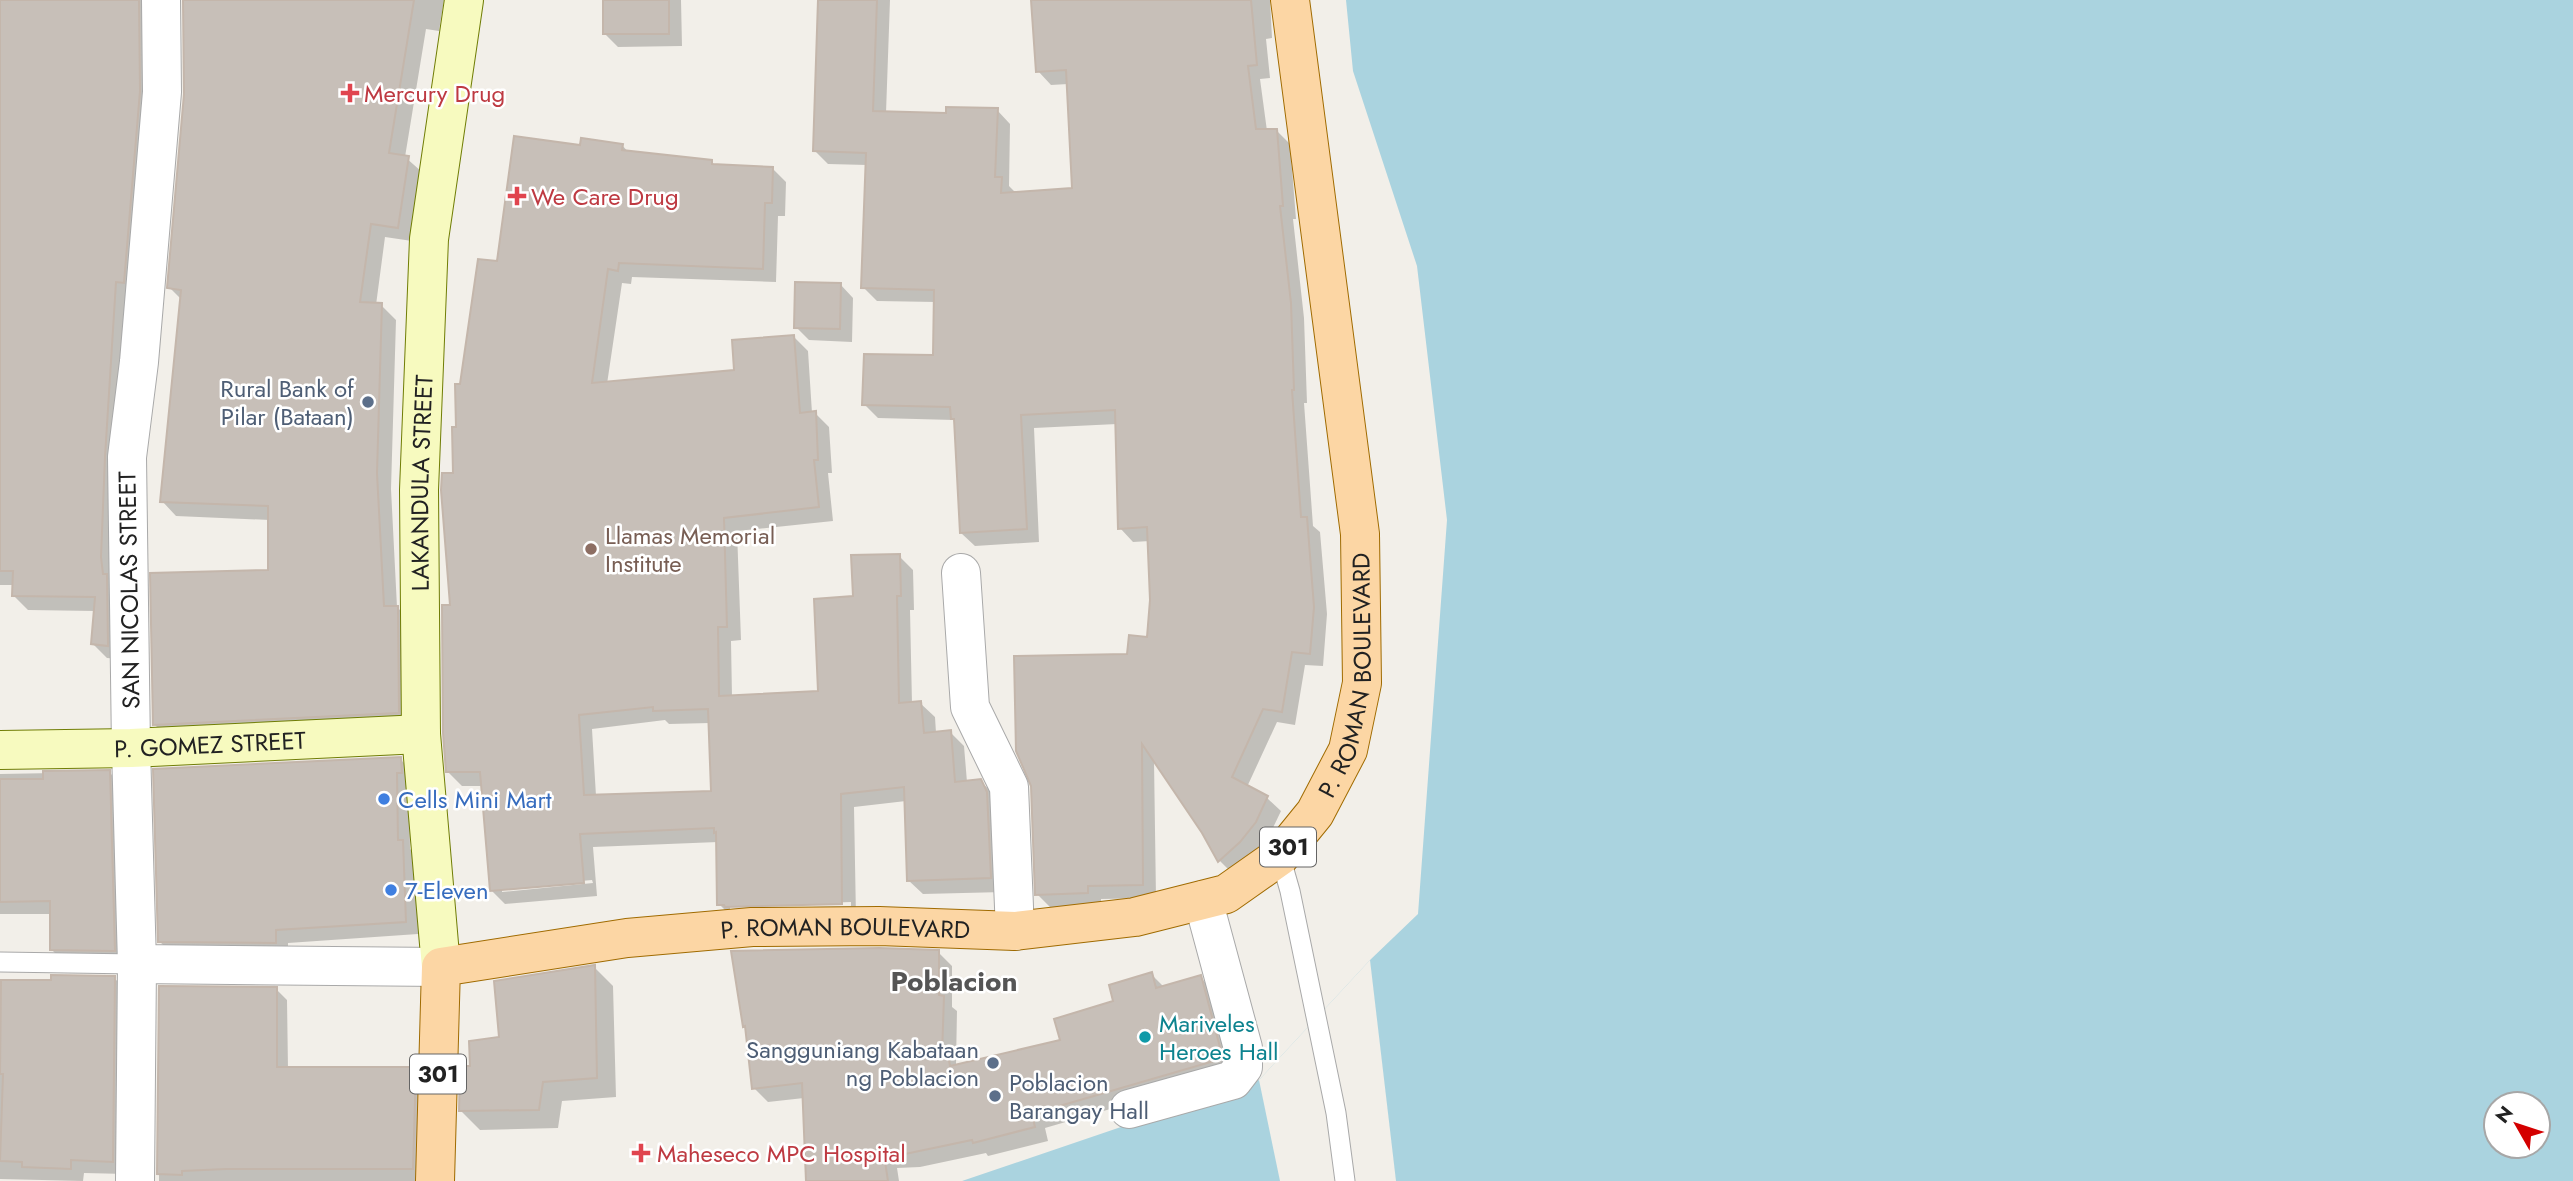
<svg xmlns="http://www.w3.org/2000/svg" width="2573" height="1181" font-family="Jost,sans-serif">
  <rect width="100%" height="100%" fill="#f2efe9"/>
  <path fill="#aad3df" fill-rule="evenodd" d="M1346 0H2573V1181H962L1259 1080 1370 960 1418 914 1447 520 1417 266 1353 71ZM2496 1104H2538V1146H2496Z"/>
  <path fill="#f2efe9" d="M1370 960 1396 1181H1280L1259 1080Z"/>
  <path fill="#0003" fill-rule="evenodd" d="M0 0H141L154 12 121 659 107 658 92 643 95 611 28 610 14 596V585H0Z
    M192 0H444L439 31 426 29 405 157 422 172 412 241 385 237 376 305H381L396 320 391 489 397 607 412 622 413 727 169 739 154 724 270 572V520L176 516 162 501 182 300 169 287Z
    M604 0H681L682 46 618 47 604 33Z
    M820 0H890L886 113 947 115 997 110 1010 124 1009 186 1015 192 1074 190 1068 84 1051 85 1038 71 1033 0H1270L1272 38 1266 39 1270 78 1260 79 1267 131H1277L1290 144 1296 219H1293L1304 318 1307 403H1304L1313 526 1320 532 1327 614 1323 666 1305 665 1295 725 1277 722 1247 787 1267 798 1281 811 1269 836 1253 856 1233 874 1220 861 1203 832 1154 760 1156 898 1101 899V906L1051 908 1037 894 1129 656 1148 639 1152 600 1150 541 1133 542 1120 528 1117 424 1034 428 1039 542 975 546 961 533 956 422 954 420 878 418 864 404 935 357 936 302 877 301 863 287 867 165 828 164 815 151Z
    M622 145 629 153 711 161 716 166 772 168 786 182 785 216H778L776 282 632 277 631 284 622 283 607 384 736 372 794 337 808 351 812 413H815L829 427 832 473H828L833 521 737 531 741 640 731 641 732 697 819 693 855 597 899 556 913 570 914 610H910L912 704 920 703 935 717 936 733 950 732 964 746 967 782 980 781 995 795 1004 892 923 894 908 880 906 801 854 807 856 918H733L719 904 718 842 593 847 597 896 505 904 491 890 483 786H462L448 772 455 475 462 386 499 263 581 147ZM665 720 669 724 710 723 713 793 596 796 592 729ZM592 880 593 883 502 892V888ZM851 902V906L730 909V906Z
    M840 284 853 298 852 342 809 340 796 327Z
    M400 759 413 772 409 785 410 849 416 855 418 934 288 943V956L173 954 160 942Z
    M109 772 122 785 127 964 65 963 52 950V914H0V774Z
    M938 952 952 966V1007L957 1011 956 1064 958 1066 1063 1042 1151 974 1164 987 1200 977 1214 991 1234 1073 1045 1128 1048 1141 988 1156 986 1153 920 1167 897 1168 899 1181H808L804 1098 768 1102 754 1088Z
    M594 967 613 986 616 1097 562 1101 558 1128 480 1130 461 1111 472 1068 501 1039Z
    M114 978 128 991 126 1174 84 1173 83 1181 0 1179V981Z
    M160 988 276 989 287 1000 288 1069 416 1068 427 1079 425 1181H159Z"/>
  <path fill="#c7bfb8" stroke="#c4b6ab" stroke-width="2" fill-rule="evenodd" d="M0 0H139L140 91 124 283 116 282 105 457 101 557 103 574H107L108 646 91 644 95 597 12 596 13 571H0Z
    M183 0H414L389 153 409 156 398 228 371 224 360 302 382 303 377 473 384 606H398L399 713 153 725 150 573 268 570V506L160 502 181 290 167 288 184 94Z
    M603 0H669V34H603Z
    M818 0H877L873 111 946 113V107L998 108 995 177H1002L1001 193 1072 188 1066 70 1036 72 1031 0H1251L1257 65 1248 66 1256 129H1277L1283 206H1280L1291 303 1294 390H1292L1301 517H1307L1314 607 1310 654 1292 652 1282 712 1263 709 1232 777 1268 796 1256 822 1240 842 1218 862 1202 833 1142 744 1143 885 1088 886V893L1035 895 1031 786 1016 751 1014 656 1127 654 1129 635 1147 637 1150 600 1147 527 1118 529 1115 410 1021 415 1027 529 960 533 954 419H951L950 407 862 405 864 354 933 355 934 290 861 288 866 153 813 151Z
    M514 136 580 145 581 138 623 144 622 150 712 160V164L773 167 772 203H765L763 269 619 263 618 271 608 269 592 383 734 370 732 340 794 335 800 413 816 411 818 460H814L819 507 724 518 727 627H718L719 696 818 691 814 599 853 596 851 555 900 554 901 596H897L899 703 921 701 924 733 951 730 955 782 981 779 987 792 991 878 907 881 904 787 841 794 842 904 725 907 724 905H717L716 832 714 833V828L580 834 584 883 490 891 480 772H446L443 733 442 605H450L441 490 442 473H453L452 427H456L455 384H460L478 259 497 261ZM653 707V711L708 709 711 791 584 795 579 715Z
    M795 282 841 283 840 329 794 328Z
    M401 757 402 773H397L398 840H403L406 922 276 930V943L158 942 153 769Z
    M110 770 115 951 50 950V901L0 902V779H43V771Z
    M879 948 939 950V995L944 996 942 1055 948 1054 950 1066 1060 1040 1054 1019 1113 1001 1109 985 1152 972 1156 988 1201 975 1221 1051V1059L1032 1114 1035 1127 973 1143 972 1140 905 1154 884 1155 888 1181H806L802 1083 752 1089 745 1026 743 1027 731 951Z
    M595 965 597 1078 543 1082 539 1110 459 1111 460 1066H470L469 1041 499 1037 494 981Z
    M51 975 115 976 113 1162 71 1160V1169L22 1167V1162L0 1161 3 1074H0L1 980H51Z
    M159 986 277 987V1067H416L413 1169H226L182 1171V1175L157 1174Z"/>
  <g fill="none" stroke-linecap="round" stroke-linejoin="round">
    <g stroke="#a9a9a9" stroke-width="21">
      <path id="lane" d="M1280 856 1290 891 1336 1113 1345 1181
        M0 962 137 964"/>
    </g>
    <g stroke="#a9a9a9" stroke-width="40">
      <path id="street" d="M961 573 970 707 1009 787 1015 931
        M137 964 441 967
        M1129 1109 1233 1080 1243 1067V1048L1203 900
        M135 1181 137 964 131 748 127 457 139 362 162 92 161 0"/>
    </g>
    <g stroke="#707d05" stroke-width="40">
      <g id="secondary">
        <path id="s1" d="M0 750 131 748 421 734"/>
        <path id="s2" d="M441 967 421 734 419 490 429 239 464 0"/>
      </g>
    </g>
    <g stroke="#a06b00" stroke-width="40">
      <g id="primary">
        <path id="s3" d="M435 1181 441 967 627 938 752 927 879 926 1015 931 1135 917 1226 894 1280 856 1315 813 1348 750 1362 683 1360 534 1290 0"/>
      </g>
    </g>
    <use href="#lane" stroke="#fff" stroke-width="19"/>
    <use href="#street" stroke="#fff" stroke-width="38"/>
    <use href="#secondary" stroke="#f7fabf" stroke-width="38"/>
    <use href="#primary" stroke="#fcd6a4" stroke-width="38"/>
  </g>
  <g fill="#e0444e" stroke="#fff" stroke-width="2.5">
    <path d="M346.5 82.5h7v7h7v7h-7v7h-7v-7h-7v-7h7z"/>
    <path d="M513.5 185.5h7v7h7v7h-7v7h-7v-7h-7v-7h7z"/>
    <path d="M637.5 1142.5h7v7h7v7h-7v7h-7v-7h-7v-7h7z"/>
  </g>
  <g fill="#5c6f8a" stroke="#fff" stroke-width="2.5">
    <circle cx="368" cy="402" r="7"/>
    <circle cx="993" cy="1063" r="7"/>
    <circle cx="995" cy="1096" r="7"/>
  </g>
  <circle fill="#8d6e63" stroke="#fff" stroke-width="2.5" cx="591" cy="549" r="7"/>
  <g fill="#3f7fe0" stroke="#fff" stroke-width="2.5">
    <circle cx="384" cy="799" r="7"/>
    <circle cx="391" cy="890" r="7"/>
  </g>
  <circle fill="#0f9aa8" stroke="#fff" stroke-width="2.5" cx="1145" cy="1037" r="7"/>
  <g text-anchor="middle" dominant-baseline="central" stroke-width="5" stroke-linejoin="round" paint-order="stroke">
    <g fill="#fff" stroke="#646464" stroke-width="2">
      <rect x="1260" y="827.5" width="56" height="39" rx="5"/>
      <rect x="410" y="1054.5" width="56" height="39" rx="5"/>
    </g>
    <g font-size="23" font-weight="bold" fill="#222">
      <text x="1288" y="847">301</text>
      <text x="438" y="1074">301</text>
    </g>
    <g font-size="24" fill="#be3a42" stroke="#fff" text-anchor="start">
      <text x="364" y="93">Mercury Drug</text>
      <text x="531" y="196">We Care Drug</text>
      <text x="657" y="1153">Maheseco MPC Hospital</text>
    </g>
    <g font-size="24" fill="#4e5e75" stroke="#fff" text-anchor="end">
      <text x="354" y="388">Rural Bank of<tspan x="354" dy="28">Pilar (Bataan)</tspan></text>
      <text x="979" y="1049">Sangguniang Kabataan<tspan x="979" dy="28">ng Poblacion</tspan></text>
      <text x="1009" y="1082" text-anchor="start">Poblacion<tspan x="1009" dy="28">Barangay Hall</tspan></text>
    </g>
    <g font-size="24" fill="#222" stroke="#fff">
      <text stroke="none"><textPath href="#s2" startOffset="485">LAKANDULA STREET</textPath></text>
      <text transform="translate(129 590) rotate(-91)">SAN NICOLAS STREET</text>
      <text stroke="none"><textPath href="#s3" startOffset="1272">P. ROMAN BOULEVARD</textPath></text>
      <text stroke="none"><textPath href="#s1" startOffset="210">P. GOMEZ STREET</textPath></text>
      <text stroke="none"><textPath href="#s3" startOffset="621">P. ROMAN BOULEVARD</textPath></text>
    </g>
    <g font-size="24" fill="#785e54" stroke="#fff" text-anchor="start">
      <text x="605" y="535">Llamas Memorial<tspan x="605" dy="28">Institute</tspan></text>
    </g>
    <g font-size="24" fill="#366cbe" stroke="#fff" text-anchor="start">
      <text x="398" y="799">Cells Mini Mart</text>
      <text x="405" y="890">7-Eleven</text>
    </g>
    <g font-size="24" fill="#0d838f" stroke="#fff" text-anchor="start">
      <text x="1159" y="1023">Mariveles<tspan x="1159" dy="28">Heroes Hall</tspan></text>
    </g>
    <g font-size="28" font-weight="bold" fill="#555" stroke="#fff">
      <text x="954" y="981">Poblacion</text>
    </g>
  </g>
  <g transform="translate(2517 1125) rotate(309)"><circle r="33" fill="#ffffff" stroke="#a7a7a7" stroke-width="2"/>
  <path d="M0-5L12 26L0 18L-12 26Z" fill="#d40000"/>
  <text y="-10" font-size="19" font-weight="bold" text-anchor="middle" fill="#222222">N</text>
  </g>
</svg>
